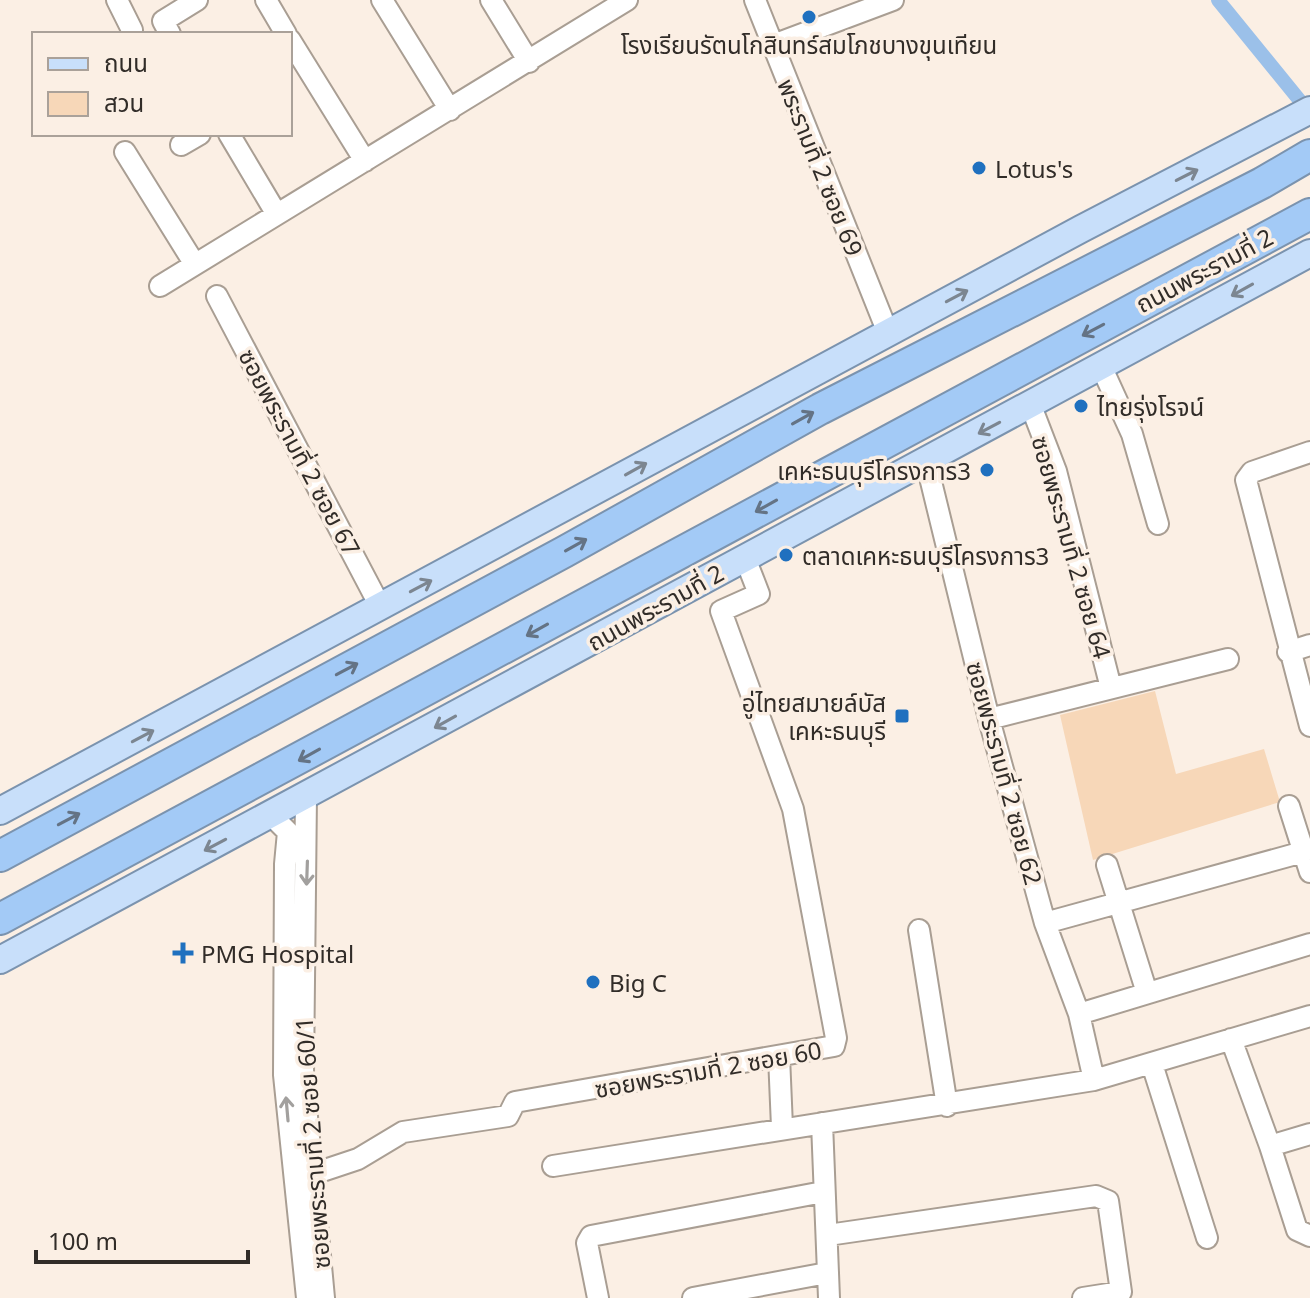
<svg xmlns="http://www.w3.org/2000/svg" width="1310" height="1298" font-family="'Noto Sans','Noto Sans Thai',sans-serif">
  <rect width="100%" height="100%" fill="#fbefe4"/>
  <path fill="#f7d7b8" d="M1155 691 1176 774 1264 749 1280 802 1093 860 1060 715Z"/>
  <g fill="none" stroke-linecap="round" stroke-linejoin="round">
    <path stroke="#9bc0e9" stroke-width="14" d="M1218 0 1310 113"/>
    <g stroke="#a99e93" stroke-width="24">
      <path id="minor" d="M117 0 132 30
        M266 0 286 34
        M382 0 450 110
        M491 0 529 62
        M755 0 888 333
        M170 34 163 21 197 0
        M290 40 365 161
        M773 45 893 0
        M229 134 276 213
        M181 145 200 134
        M125 152 194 263
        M160 286 627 0
        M217 296 381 608
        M1101 366 1132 434 1158 524
        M1031 406 1056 471 1111 688
        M1310 452 1252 472 1246 480 1310 726
        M926 461 989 719 1045 923 1079 1014 1094 1080
        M1288 652 1310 645
        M989 719 1228 659
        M306 795 303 1074 324 1298
        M1289 806 1310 872
        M271 815 288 832 285 864 284 1075 307 1298
        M1107 865 1147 993
        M1045 923 1303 852
        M919 930 947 1106
        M1079 1014 1310 944
        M1231 1039 1270 1146
        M779 1056 782 1127
        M1152 1064 1207 1238
        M822 1123 829 1298
        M1310 1134 1270 1146 1297 1230 1310 1236
        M553 1166 1094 1080 1310 1016
        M310 1175 358 1159 403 1132 508 1116 515 1102 834 1046 836 1038 793 809 721 611 759 594 745 558
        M828 1235 1096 1196 1108 1201 1121 1292 1083 1298
        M598 1298 587 1243 591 1236 823 1192
        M693 1298 827 1273"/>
    </g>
    <g stroke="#7b93ae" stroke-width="30">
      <path id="major" d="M0 811 1081 229 1310 110
        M0 960 1310 253"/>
    </g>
    <g stroke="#7b93ae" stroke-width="34">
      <path id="highway" d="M0 856 564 552 820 409 1262 183 1310 155
        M0 919 1310 214"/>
    </g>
    <use href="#minor" stroke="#fff" stroke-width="20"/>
    <use href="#major" stroke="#c8dffa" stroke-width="26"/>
    <use href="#highway" stroke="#a3caf6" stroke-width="30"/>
  </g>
  <defs><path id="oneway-shaft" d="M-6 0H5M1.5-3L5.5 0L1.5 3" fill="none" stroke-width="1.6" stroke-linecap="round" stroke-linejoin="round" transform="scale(2)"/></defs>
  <g stroke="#7c8691">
    <use href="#oneway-shaft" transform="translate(1187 175) rotate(-27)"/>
    <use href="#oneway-shaft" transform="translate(1242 290) rotate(151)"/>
    <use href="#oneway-shaft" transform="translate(957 296) rotate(-28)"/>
    <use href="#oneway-shaft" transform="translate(989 428) rotate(152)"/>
    <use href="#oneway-shaft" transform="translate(636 469) rotate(-29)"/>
    <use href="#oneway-shaft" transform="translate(421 586) rotate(-28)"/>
    <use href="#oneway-shaft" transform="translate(445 722) rotate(151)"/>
    <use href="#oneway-shaft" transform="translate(143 736) rotate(-28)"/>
    <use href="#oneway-shaft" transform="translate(215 845) rotate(152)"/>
  </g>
  <g stroke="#647385">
    <use href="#oneway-shaft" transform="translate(1093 330) rotate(152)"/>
    <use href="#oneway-shaft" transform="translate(803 418) rotate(-29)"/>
    <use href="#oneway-shaft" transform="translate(766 506) rotate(151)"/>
    <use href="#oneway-shaft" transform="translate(576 545) rotate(-29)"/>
    <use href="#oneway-shaft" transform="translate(537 630) rotate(151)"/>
    <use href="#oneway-shaft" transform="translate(347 669) rotate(-28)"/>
    <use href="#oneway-shaft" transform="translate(309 755) rotate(151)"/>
    <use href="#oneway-shaft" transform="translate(69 819) rotate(-28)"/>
  </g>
  <g stroke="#a2a09e">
    <use href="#oneway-shaft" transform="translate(307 873) rotate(92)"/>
    <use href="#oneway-shaft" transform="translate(287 1109) rotate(-95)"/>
  </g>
  <g fill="#1f70bf" stroke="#fbefe4" stroke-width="3">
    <circle cx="809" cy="17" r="8"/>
    <circle cx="979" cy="168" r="8"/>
    <circle cx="1081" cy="406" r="8"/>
    <circle cx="987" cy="470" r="8"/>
    <circle cx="786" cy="555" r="8"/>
    <rect x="894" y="708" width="16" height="16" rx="4"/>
    <path d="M179 941h8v8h8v8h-8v8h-8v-8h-8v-8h8z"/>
    <circle cx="593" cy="982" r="8"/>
  </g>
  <g text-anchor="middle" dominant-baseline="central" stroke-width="7" stroke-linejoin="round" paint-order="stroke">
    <g font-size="24" fill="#312c28" stroke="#fbefe4" text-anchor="start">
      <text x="809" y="44" text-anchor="middle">โรงเรียนรัตนโกสินทร์สมโภชบางขุนเทียน</text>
      <text x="995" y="168">Lotus's</text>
      <text x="1097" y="406">ไทยรุ่งโรจน์</text>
      <text x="971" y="470" text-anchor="end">เคหะธนบุรีโครงการ3</text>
      <text x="802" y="555">ตลาดเคหะธนบุรีโครงการ3</text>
      <text x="886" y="702" text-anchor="end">อู่ไทยสมายล์บัส<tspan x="886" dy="28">เคหะธนบุรี</tspan></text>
      <text x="201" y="953">PMG Hospital</text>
      <text x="609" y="982">Big C</text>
    </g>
    <g font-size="24" fill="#312c28" stroke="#fbefe4">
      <text transform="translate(821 167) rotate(68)">พระรามที่ 2 ซอย 69</text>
      <text transform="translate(1204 270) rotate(-28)">ถนนพระรามที่ 2</text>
      <text transform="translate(300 452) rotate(62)">ซอยพระรามที่ 2 ซอย 67</text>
      <text transform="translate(1072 547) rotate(74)">ซอยพระรามที่ 2 ซอย 64</text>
      <text transform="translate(655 607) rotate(-29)">ถนนพระรามที่ 2</text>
      <text transform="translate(1005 773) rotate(75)">ซอยพระรามที่ 2 ซอย 62</text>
      <text transform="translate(708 1069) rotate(-10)">ซอยพระรามที่ 2 ซอย 60</text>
      <text transform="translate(312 1143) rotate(-94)">ซอยพระรามที่ 2 ซอย 60/1</text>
    </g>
  </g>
  <rect x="32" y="32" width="260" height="104" fill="#fbefe4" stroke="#aaa199" stroke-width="2"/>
  <rect x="48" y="58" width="40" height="12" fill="#c8dffa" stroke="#aaa199" stroke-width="2"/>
  <text x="104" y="72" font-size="24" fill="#312c28">ถนน</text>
  <rect x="48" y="92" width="40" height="24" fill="#f7d7b8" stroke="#aaa199" stroke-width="2"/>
  <text x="104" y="112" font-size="24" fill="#312c28">สวน</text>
  <path d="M36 1250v12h212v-12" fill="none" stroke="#312c28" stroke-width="4"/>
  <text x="48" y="1250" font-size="24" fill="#312c28" stroke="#fbefe4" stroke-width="6" paint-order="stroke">100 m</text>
</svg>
